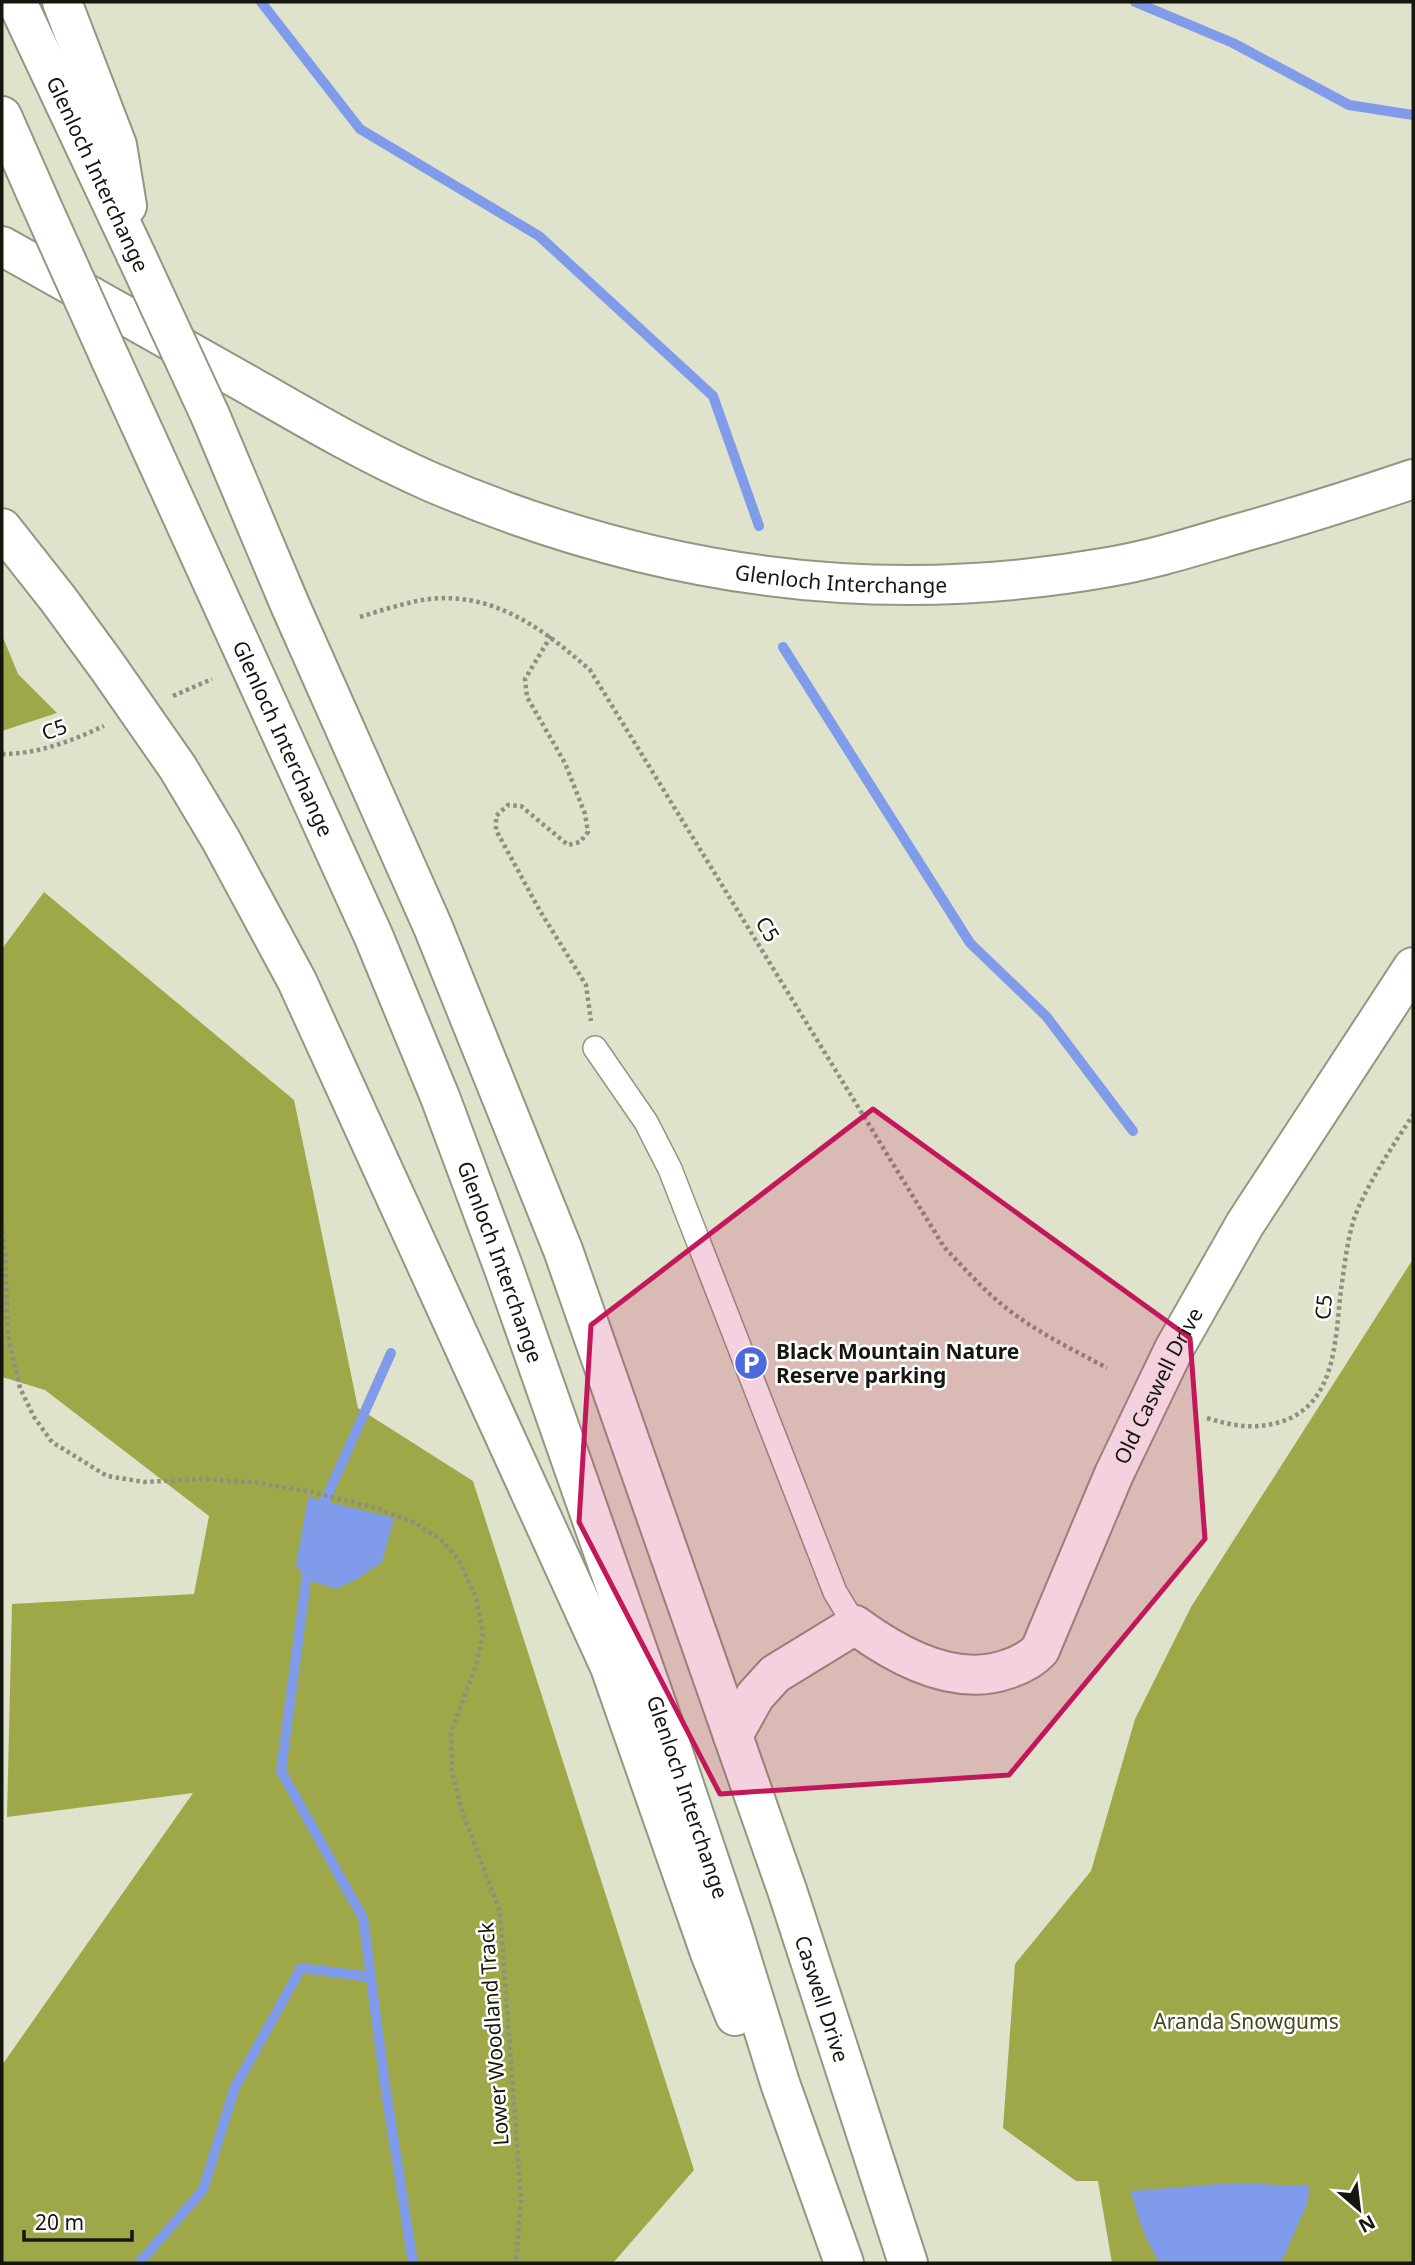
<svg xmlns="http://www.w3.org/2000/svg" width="1415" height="2265" font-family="'Noto Sans',sans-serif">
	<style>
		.forest { fill: #9ea848 }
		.water { fill: #809bea }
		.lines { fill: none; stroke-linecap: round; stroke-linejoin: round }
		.stream { stroke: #809bea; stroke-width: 10 }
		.lane-casing { stroke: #939681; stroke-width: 26 }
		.street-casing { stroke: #939681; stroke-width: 42 }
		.highway-casing { stroke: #939681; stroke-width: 42 }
		.path { stroke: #8d907f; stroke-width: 4.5; stroke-dasharray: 3.5 3.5; stroke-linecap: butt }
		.lane { stroke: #fff; stroke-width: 23 }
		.street { stroke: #fff; stroke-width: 38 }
		.highway { stroke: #fff; stroke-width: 38 }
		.highway-bridge-casing { stroke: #939681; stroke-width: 42; stroke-linecap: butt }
		.highway-bridge { stroke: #fff; stroke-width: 38 }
		.marked { fill: #c2185b; fill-opacity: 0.2; stroke: #c2185b; stroke-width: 5; stroke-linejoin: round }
		.labels { text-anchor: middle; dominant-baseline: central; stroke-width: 5; stroke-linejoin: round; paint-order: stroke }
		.street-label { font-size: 21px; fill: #15170f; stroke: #fff }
		.poi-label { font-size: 21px; font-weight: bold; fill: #15170f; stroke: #fff; text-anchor: start }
		.park-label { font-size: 21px; fill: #444820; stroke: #fff }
	</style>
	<rect width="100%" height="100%" fill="#dfe3cc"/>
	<g class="forest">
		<polygon points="2,635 18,674 57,713 2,731"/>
		<polygon points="44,892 294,1100 358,1408 473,1481 694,2170 613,2263 2,2263 2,2065 193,1793 7,1817 12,1604 194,1594 209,1516 45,1390 2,1377 2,949"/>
		<polygon points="1413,1259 1413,2263 1112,2263 1098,2181 1076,2181 1003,2128 1015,1964 1091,1871 1135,1719 1191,1607"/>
	</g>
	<g class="water">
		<polygon points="308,1497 394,1518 382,1562 357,1579 336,1589 306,1579 296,1565"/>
		<path d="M1233 2183 1309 2186 1308 2202 1281 2263H1160C1145 2241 1138 2217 1131 2191Z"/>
	</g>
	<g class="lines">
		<g class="stream">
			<polyline points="261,2 360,129 539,236 713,396 759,526"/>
			<polyline points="1135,2 1233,43 1349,105 1413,115"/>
			<polyline points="783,647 970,943 1046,1016 1133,1131"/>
			<polyline points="320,1512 391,1353"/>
			<polyline points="308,1565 281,1771 363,1918 385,2085 413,2263"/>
			<polyline points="139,2263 203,2190 235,2087 301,1968 371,1977"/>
		</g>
		<g class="lane-casing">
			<polyline id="lane" points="595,1048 646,1122 670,1169 835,1592 855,1625"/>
		</g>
		<g class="street-casing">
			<g id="street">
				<path id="s1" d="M733 1736 755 1696 775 1674 855 1625C897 1656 955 1688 1008 1669 1020 1665 1031 1660 1040 1650L1114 1474 1174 1349 1245 1224 1413 967"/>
			</g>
		</g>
		<g class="highway-casing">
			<g id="highway">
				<polyline points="17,2 136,255"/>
				<polyline points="62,2 117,145 127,206"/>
				<polyline points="2,116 39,200"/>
				<path id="s2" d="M2 246C83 292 164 337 245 383 306 418 367 454 431 482 651 576 873 609 1109 567 1151 560 1192 547 1233 535 1294 518 1354 499 1413 479"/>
				<path id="s3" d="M110 358 373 935 440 1097 504 1269 666 1731 733 1931 780 2083 844 2263"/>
				<path id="s4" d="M210 415 290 605 433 927 563 1250 788 1893 908 2263"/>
				<polyline points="2,528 58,599 107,666 178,768 221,840 297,981 610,1667 710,1953 735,2016"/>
			</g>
		</g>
		<g class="path">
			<path d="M360 617C379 611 398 605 417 601 487 587 540 626 590 670L944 1247C965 1269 985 1292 1010 1311 1040 1334 1074 1350 1107 1368"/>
			<polyline points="551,636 525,679 527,697 565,763 585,814 588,832 580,842 568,845 521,806 508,805 496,816 496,830 540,911 586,985 591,1021"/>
			<polyline points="173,696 212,679"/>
			<path d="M2 754C39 754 71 741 104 726"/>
			<polyline points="2,1225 5,1252 8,1336 20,1388 34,1417 52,1442 107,1476 144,1482 205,1479 258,1483 312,1492 376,1508 415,1523 440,1539 459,1560 476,1598 483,1633 476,1666 451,1732 452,1772 462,1811 500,1912 521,2200 516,2263"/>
			<path d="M1207 1418C1233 1426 1254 1430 1280 1422 1337 1405 1335 1338 1341 1290 1344 1268 1347 1243 1353 1222 1362 1192 1395 1142 1413 1115"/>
		</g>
		<use href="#lane" class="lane"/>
		<use href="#street" class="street"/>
		<use href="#highway" class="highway"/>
		<g class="highway-bridge-casing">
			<g id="highway-bridge">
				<polyline points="39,200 110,358"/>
				<polyline points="136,255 210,415"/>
			</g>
		</g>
		<use href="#highway-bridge" class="highway-bridge"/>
	</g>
	<path class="marked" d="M873 1109 1190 1338 1205 1539 1009 1775 720 1794 579 1522 591 1325Z"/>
	<defs>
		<g id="parking-disc" transform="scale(1.75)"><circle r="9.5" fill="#4b6ade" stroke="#fff"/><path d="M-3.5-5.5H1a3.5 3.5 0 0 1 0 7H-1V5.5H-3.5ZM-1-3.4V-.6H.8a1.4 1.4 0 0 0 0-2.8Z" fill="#fff"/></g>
	</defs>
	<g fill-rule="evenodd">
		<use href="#parking-disc" x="751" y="1363"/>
	</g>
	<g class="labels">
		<g class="street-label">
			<text transform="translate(98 174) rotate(65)">Glenloch Interchange</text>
			<text stroke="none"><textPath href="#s2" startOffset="914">Glenloch Interchange</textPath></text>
			<text transform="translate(54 729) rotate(-19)">C5</text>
			<text stroke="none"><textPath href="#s3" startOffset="418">Glenloch Interchange</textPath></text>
			<text transform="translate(768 929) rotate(59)">C5</text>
			<text stroke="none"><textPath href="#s3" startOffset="985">Glenloch Interchange</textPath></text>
			<text transform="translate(1323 1307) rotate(-84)">C5</text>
			<text stroke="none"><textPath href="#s1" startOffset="662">Old Caswell Drive</textPath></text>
			<text stroke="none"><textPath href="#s3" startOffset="1552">Glenloch Interchange</textPath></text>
			<text stroke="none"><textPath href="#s4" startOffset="1699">Caswell Drive</textPath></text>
			<text transform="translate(493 2034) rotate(-94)">Lower Woodland Track</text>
		</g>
		<g class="poi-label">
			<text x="776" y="1351">Black Mountain Nature<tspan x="776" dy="24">Reserve parking</tspan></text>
		</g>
		<g class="park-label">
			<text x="1246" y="2021">Aranda Snowgums</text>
		</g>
	</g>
	<rect width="1415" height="2265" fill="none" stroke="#15170f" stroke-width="7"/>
	<g transform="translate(1359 2209) rotate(152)" stroke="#ffffff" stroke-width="5" paint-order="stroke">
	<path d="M0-5L12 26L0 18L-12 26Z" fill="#15170f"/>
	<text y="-10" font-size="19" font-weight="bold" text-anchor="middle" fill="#15170f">N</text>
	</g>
	<path d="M24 2230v10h108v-10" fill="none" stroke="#15170f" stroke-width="3.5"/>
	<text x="35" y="2230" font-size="21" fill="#15170f" stroke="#ffffff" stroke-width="5" paint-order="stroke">20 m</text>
</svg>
